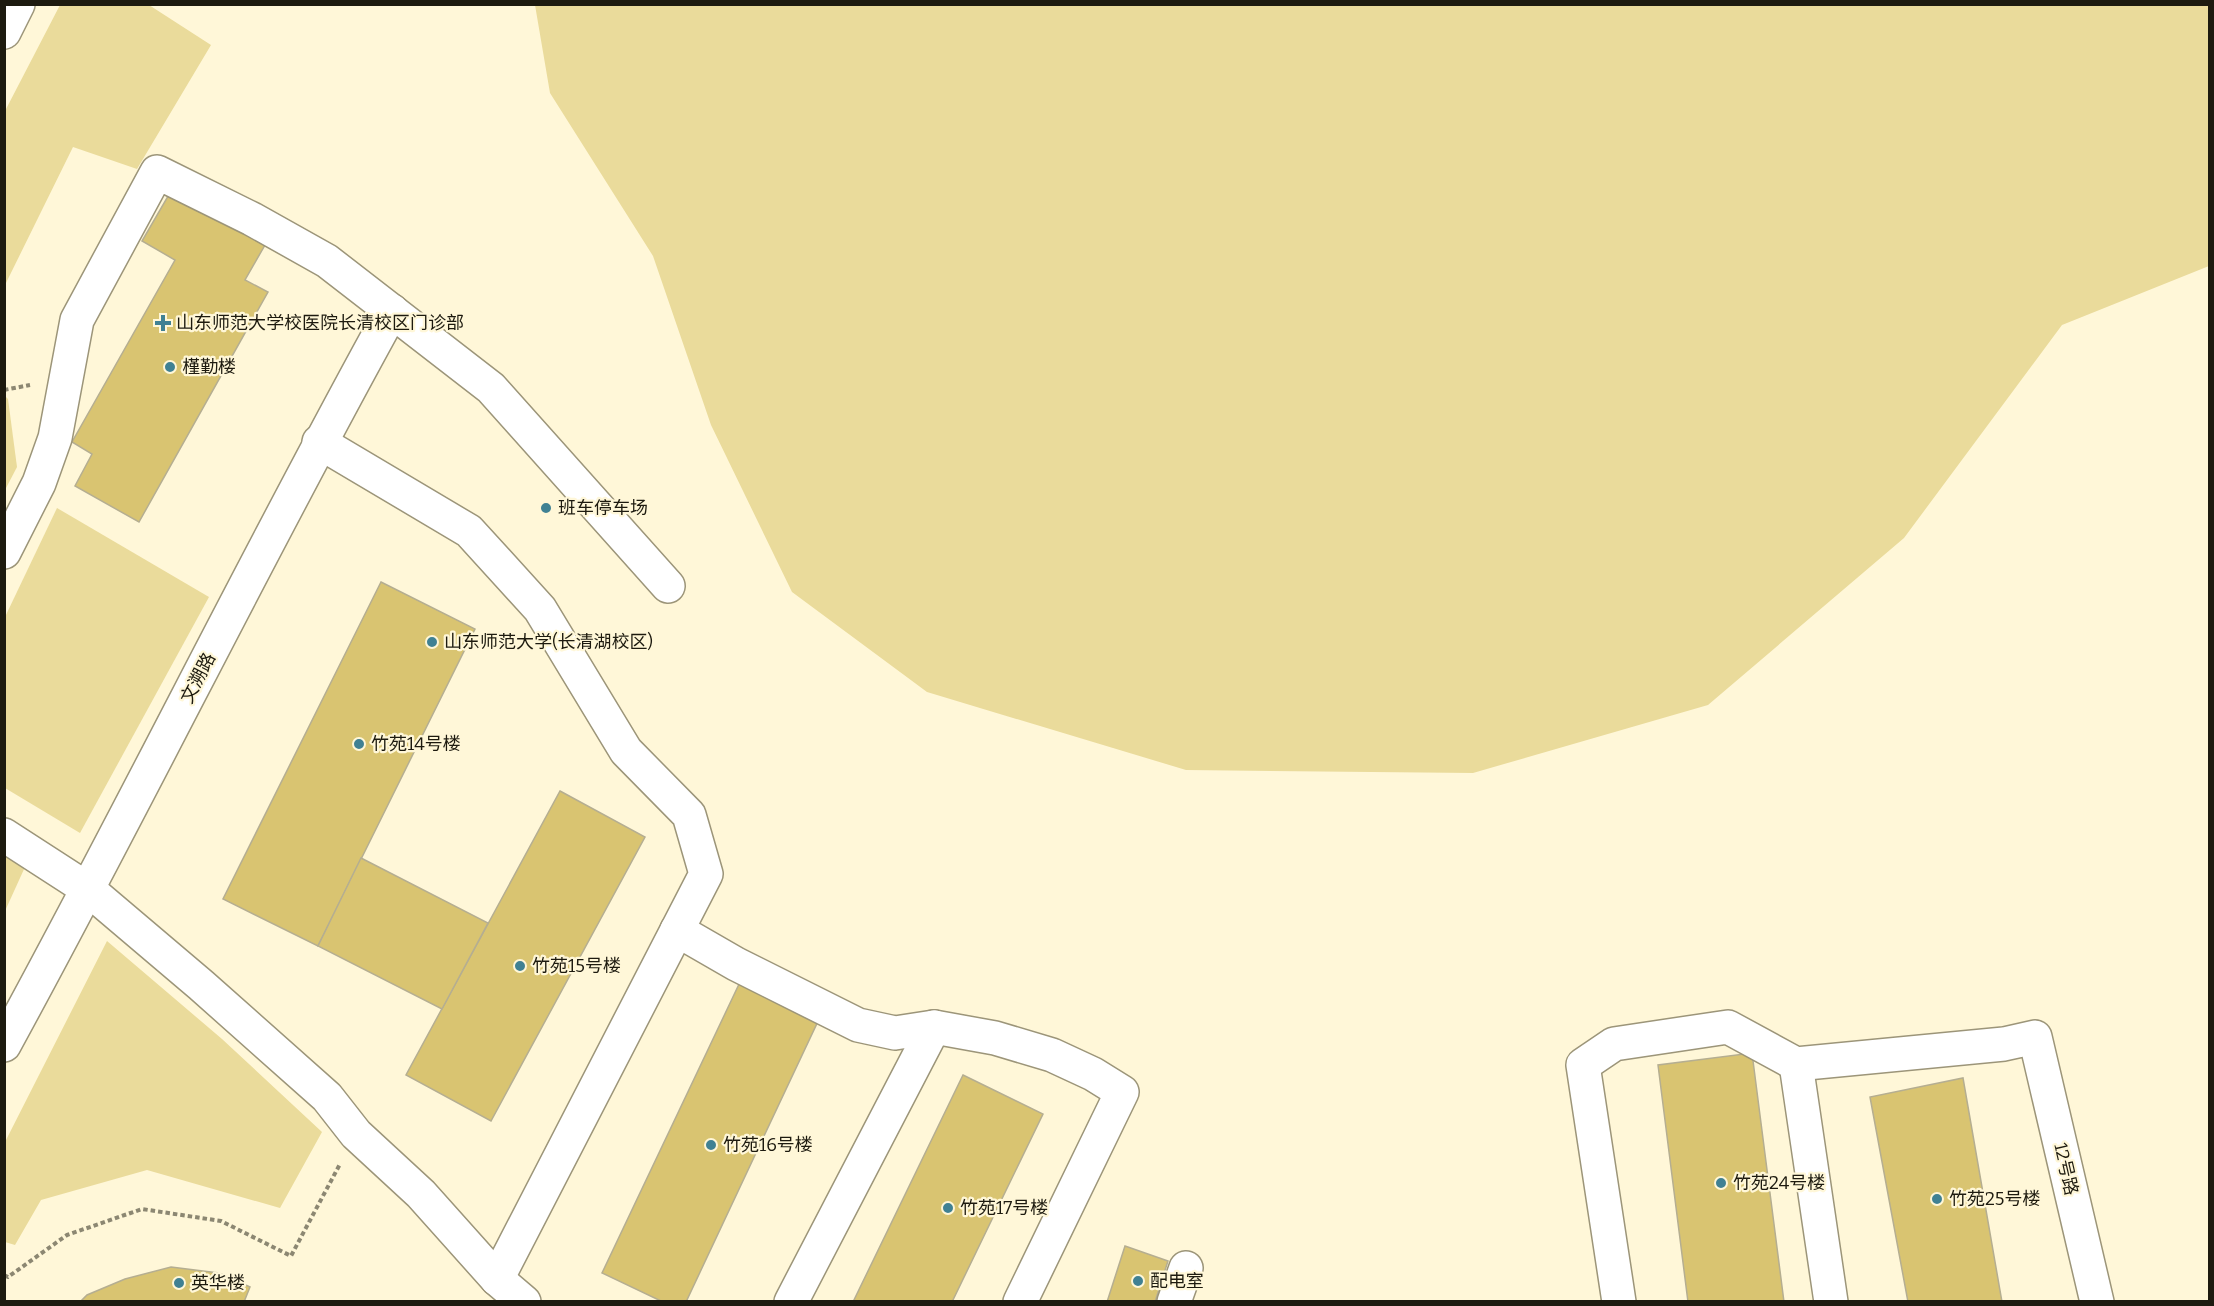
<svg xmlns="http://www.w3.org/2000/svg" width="2214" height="1306" font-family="Bitter,'Noto Sans SC',serif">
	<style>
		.green { fill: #eadb9b }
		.building { fill: #d9c471; stroke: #b5ae91; stroke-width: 1.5 }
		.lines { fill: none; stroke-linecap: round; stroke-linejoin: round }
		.minor-casing { stroke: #9c9579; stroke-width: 36 }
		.path { stroke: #8c8772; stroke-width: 4; stroke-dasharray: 4.5 3; stroke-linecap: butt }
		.minor { stroke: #fff; stroke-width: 33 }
		.poi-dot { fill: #408193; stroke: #fff7d8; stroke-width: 2 }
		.labels { text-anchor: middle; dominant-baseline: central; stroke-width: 4.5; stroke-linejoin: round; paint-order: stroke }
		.poi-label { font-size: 18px; fill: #1d1a0f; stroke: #fff7d8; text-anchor: start }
		.street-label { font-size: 18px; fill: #1d1a0f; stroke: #fff7d8 }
	</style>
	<rect width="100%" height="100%" fill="#fff7d8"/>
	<g class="green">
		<polygon points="60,5 149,5 211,45 137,169 73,147 5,285 5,111"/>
		<polygon points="535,5 2209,5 2209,266 2062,325 1904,538 1708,705 1473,773 1186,770 927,692 792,592 711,425 653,256 550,93"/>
		<polygon points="5,396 8,399 17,467 5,490"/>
		<polygon points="57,508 209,597 80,833 5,788 5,617"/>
		<polygon points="5,855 25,867 5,911"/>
		<polygon points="107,941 222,1039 322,1132 280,1208 147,1170 41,1200 15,1245 5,1242 5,1142"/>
	</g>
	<g class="building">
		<polygon points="171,191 265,245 245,280 268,292 139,522 75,486 92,454 72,442 175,260 142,241"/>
		<polygon points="381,582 475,629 318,946 223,899"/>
		<polygon points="560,791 645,837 491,1121 406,1075"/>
		<polygon points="361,858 488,923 442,1009 318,946"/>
		<polygon points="741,980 820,1017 686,1302 663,1302 602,1273"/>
		<polygon points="1752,1053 1784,1302 1688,1302 1658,1065"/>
		<polygon points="963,1075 1043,1114 952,1302 853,1302"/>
		<polygon points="1963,1078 2002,1302 1908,1302 1870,1097"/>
		<polygon points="1125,1246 1168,1261 1155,1302 1107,1302"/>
		<polygon points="171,1267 219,1273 250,1287 244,1302 80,1302 87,1295 125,1279"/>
	</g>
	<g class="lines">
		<g class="minor-casing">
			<g id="minor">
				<polyline points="4,32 18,4"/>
				<polyline points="319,442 469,531 540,609 626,751 689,815 706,874 497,1279"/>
				<polyline points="4,552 39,483 55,438 77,320 157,172 252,219 327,261 491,388 668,586"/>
				<polyline points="4,835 89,890 201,985 327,1097 356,1134 421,1194 497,1279 524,1302"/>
				<polyline points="677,930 736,964 858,1025 895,1033 934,1027 995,1038 1052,1055 1093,1074 1122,1092 1020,1302"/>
				<path d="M4 1045C137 802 258 553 392 311"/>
				<polyline points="1796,1064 1831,1302"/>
				<polyline points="791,1302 934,1027"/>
				<polyline points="1174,1302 1186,1268"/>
				<polyline points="1619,1302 1583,1065 1614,1044 1728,1027 1796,1064 2004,1044 2035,1037 2097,1302"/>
			</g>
		</g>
		<g class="path">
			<polyline points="4,390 30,385"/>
			<polyline points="4,1275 8,1277 67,1235 142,1209 221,1221 291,1256 340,1164"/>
		</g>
		<use href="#minor" class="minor"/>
	</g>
	<g class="poi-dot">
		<path d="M160 314h6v6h6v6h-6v6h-6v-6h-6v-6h6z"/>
		<circle cx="170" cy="367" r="6"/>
		<circle cx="546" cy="508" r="6"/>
		<circle cx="432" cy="642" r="6"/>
		<circle cx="359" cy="744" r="6"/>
		<circle cx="520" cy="966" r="6"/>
		<circle cx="711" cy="1145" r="6"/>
		<circle cx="1721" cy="1183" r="6"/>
		<circle cx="1937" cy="1199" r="6"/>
		<circle cx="948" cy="1208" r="6"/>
		<circle cx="1138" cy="1281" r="6"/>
		<circle cx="179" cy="1283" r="6"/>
	</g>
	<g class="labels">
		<g class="poi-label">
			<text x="176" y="323">山东师范大学校医院长清校区门诊部</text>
			<text x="182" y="367">槿勤楼</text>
			<text x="558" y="508">班车停车场</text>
			<text x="444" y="642">山东师范大学(长清湖校区)</text>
			<text x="371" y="744">竹苑14号楼</text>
			<text x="532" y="966">竹苑15号楼</text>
			<text x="723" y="1145">竹苑16号楼</text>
			<text x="1733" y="1183">竹苑24号楼</text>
			<text x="1949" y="1199">竹苑25号楼</text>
			<text x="960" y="1208">竹苑17号楼</text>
			<text x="1150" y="1281">配电室</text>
			<text x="191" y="1283">英华楼</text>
		</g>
		<g class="street-label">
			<text transform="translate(198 678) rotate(-63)">文溯路</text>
			<text transform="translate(2066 1169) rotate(77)">12号路</text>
		</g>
	</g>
	<rect width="2214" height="1306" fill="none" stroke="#1d1a0f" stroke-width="12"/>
</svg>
